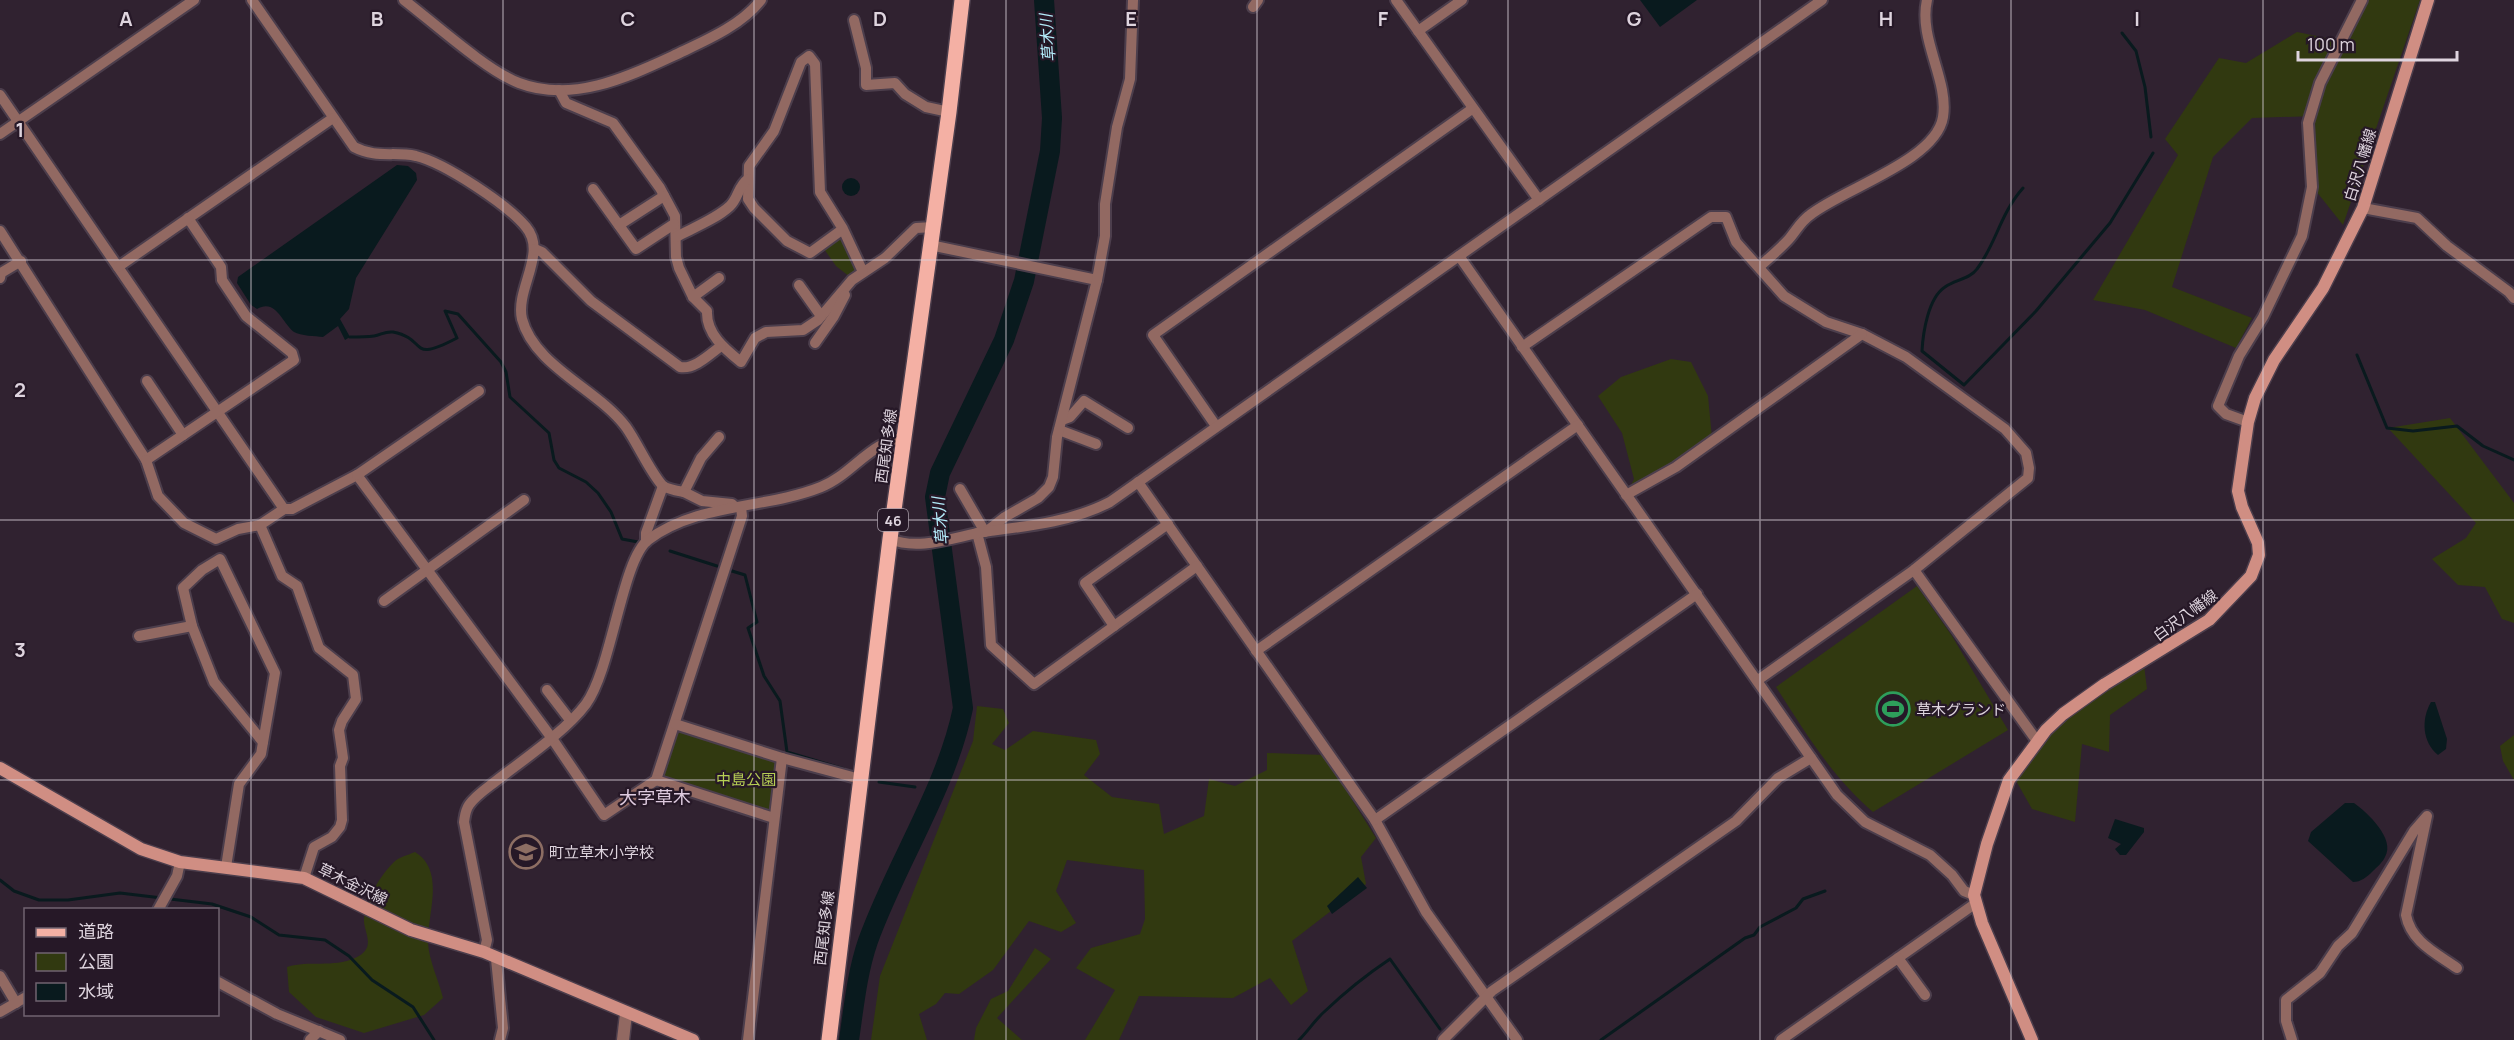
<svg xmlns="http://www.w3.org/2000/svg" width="2514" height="1040" font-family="Manrope,'Noto Sans JP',sans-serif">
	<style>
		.green { fill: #313910 }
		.water { fill: #091a1e }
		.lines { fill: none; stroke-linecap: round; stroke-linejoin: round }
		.stream { stroke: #091a1e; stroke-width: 3 }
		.river { stroke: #091a1e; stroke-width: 20 }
		.minor-casing { stroke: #4c3e4c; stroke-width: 14 }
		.tertiary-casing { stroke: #4c3e4c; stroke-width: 15 }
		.secondary-casing { stroke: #4c3e4c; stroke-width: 15 }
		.primary-casing { stroke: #4c3e4c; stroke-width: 18 }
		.minor { stroke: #926962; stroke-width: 10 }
		.tertiary { stroke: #926962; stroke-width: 12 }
		.secondary { stroke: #d08e83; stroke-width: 12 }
		.primary { stroke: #f4b0a4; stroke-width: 15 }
		.grid { fill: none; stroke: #ded4de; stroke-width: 1.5; stroke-opacity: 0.55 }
		.labels { text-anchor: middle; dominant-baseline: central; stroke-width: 4.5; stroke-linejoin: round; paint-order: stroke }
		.shield { fill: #261827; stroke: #a79ca7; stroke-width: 1.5 }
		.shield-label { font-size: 14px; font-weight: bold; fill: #ded4de }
		.street-label { font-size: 15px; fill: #ded4de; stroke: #261827 }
		.poi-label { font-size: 15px; fill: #ded4de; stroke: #261827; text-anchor: start }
		.park-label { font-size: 15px; fill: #b6ce54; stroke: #261827 }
		.water-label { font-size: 16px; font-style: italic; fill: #b3ecfa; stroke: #261827 }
		.quarter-label { font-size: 18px; fill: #decbdf; stroke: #261827 }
		.grid-label { font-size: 20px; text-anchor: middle; font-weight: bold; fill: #ded4de; stroke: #261827; stroke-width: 4.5; stroke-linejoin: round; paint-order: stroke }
	</style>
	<rect width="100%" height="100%" fill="#302230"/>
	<g class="green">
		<polygon points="2367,0 2420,0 2343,225 2316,191 2315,116 2252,118 2213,157 2172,287 2252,318 2236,348 2145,310 2093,300 2178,155 2165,139 2219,58 2246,63 2297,32 2346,42"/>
		<polygon points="837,239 843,241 857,271 850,277 836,266 824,249"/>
		<polygon points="1671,359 1691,362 1708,396 1712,438 1636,486 1631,485 1634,479 1622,433 1598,396 1621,377"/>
		<polygon points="2450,418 2514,503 2514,623 2502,619 2485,587 2458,585 2432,559 2466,538 2476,523 2388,428"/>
		<path d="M1917 586 1952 636 2008 730 1873 812C1832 777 1805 732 1776 687Z"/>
		<polygon points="2144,665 2147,689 2110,715 2109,752 2082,744 2075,822 2032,809 2015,779 2049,733 2070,714"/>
		<polygon points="977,706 1003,709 1009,723 992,744 1005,750 1033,731 1096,740 1100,754 1084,775 1112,797 1159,804 1164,834 1204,816 1209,779 1235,786 1267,770 1267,753 1324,755 1376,838 1361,857 1366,884 1292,941 1308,991 1291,1005 1270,978 1233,998 1139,996 1119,1040 1085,1040 1115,990 1076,968 1091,948 1140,934 1145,919 1144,870 1067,860 1056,891 1076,923 1061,932 1029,921 993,970 959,994 945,993 936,1004 919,1014 927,1040 871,1040 880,976 973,741"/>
		<polygon points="682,732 773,760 776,764 769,813 662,779 675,735"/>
		<polygon points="2514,735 2514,780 2503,761 2500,746"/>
		<path d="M415 852C446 871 427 914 428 943 429 961 439 981 443 998L424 1015 364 1033 316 1017 289 992 287 967C309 960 333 968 355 958 378 948 363 932 364 919 365 901 381 874 394 862 399 857 408 855 415 852Z"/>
		<polygon points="1035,948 1051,959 997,1018 1022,1040 974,1040 976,1028 991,999 1008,991"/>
	</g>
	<g class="water">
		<polygon points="1640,0 1697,0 1660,27"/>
		<path d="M397 165 408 166 416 173 417 180 356 278 349 309 340 319 350 337 345 340 338 326 323 337C315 336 301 336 294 332 282 323 276 298 257 309L251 305 237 283 238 277Z"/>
		<circle cx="851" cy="187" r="9"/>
		<path d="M2431 702H2435L2447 739 2446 749 2438 755C2422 742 2421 719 2431 702Z"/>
		<path d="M2345 803H2354C2367 812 2396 839 2385 857 2383 862 2377 867 2373 871 2367 877 2361 882 2353 882L2308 841 2311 832Z"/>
		<polygon points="2115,819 2144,828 2144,832 2126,855 2120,855 2115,849 2121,844 2108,838"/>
		<polygon points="1358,877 1367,888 1332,914 1327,906"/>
	</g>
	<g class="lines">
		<g class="stream">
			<polyline points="2122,33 2136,51 2145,87 2151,137"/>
			<path d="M2023 188C2000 214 1996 244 1977 269 1970 279 1954 280 1945 287 1928 298 1923 333 1922 351L1964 385 2036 311 2110 223 2153 153"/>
			<path d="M350 337C358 337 366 337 374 336 381 335 385 331 393 332 429 339 407 364 457 338L445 311 458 314 501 362 506 372 510 397 549 433 554 460 559 468 586 482 598 493 611 512 622 539 638 542"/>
			<polyline points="2357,355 2387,428 2413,431 2457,426 2483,446 2514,460"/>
			<polyline points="670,551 717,566"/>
			<polyline points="732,571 745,575 757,622 748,628 764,676 780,701 787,752 844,769"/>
			<polyline points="879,782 915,787"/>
			<polyline points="0,880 14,891 39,900 68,900 120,893 212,904 251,917 279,935 325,940 349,956 372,980 413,1007 434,1040"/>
			<path d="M1299 1040C1308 1031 1315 1020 1324 1012 1345 992 1366 975 1390 959L1440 1029"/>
			<polyline points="1601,1040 1745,938 1754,935 1760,927 1796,908 1803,899 1825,891"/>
		</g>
		<path class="river" d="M849 1040C854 1006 857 973 868 941 896 863 946 790 963 708L935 497 940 473 1004 340 1024 281 1050 151 1052 118 1044 0"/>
		<g class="minor-casing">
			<g id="minor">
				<path d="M252 0 354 147C377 159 393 151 416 156 445 163 508 205 526 227 548 253 515 289 522 319 534 366 599 390 626 427 638 444 649 470 662 485 666 489 678 491 684 492L701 458 719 437"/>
				<path d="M404 0C434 23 487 71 519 83 571 103 626 78 673 56 702 42 740 27 761 0"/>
				<polyline points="1396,0 1539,200"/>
				<polyline points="1253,7 1258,0"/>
				<polyline points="854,20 866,68 866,85 895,83 905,94 926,107 949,112"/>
				<polyline points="1418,31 1462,0"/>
				<path d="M559 90 566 103 613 123 660 188 675 216 676 257 679 268 693 297 707 311C706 334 725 349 741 362L755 338 766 332 803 330 818 320 852 280 885 258 916 228 933 227"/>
				<polyline points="0,95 284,509 292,509 357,475 551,737 604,815 656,780 742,516 741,507"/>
				<polyline points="0,134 194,0"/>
				<polyline points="593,189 636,249 674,224"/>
				<polyline points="2363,208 2417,218 2447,246 2509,292 2514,298"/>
				<polyline points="619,225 664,196"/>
				<polyline points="843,229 810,253 787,241 754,208 748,199 749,166 774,131 801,62 809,56 815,64 820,192 843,229 863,272"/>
				<polyline points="0,231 146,460 294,360 292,353 246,316 222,280 221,267 188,218"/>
				<path d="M676 237C693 228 716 219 730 206 739 197 738 186 748 179"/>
				<polyline points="930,245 1097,280"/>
				<path d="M535 249 542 252 591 301 680 367C694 370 710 354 721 346"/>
				<polyline points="1459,256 1837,795 1865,822 1930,855 1952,875 1964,891 1974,895"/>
				<polyline points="118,267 333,118"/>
				<path d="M1759 267C1769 258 1780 249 1789 239 1796 231 1801 221 1810 215 1842 189 1936 161 1943 117 1949 80 1918 39 1927 0"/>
				<polyline points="0,278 1,273 21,261"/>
				<polyline points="799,285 821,316"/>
				<polyline points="693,297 719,278"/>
				<polyline points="815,343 834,316 845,295"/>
				<polyline points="1522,347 1711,217 1726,217 1736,242 1784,296 1826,322 1862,334 1906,357 2005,429 2026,453 2029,468 2028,478 1914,570 1758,680"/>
				<polyline points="147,381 183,435"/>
				<polyline points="1062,420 1070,417 1084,401 1128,428"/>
				<polyline points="2248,422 2226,414 2218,406 2239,356 2263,317 2302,236 2312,187 2308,123 2320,83 2362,0"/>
				<polyline points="1216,426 1153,335 1472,109"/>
				<polyline points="1059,430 1096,444"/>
				<polyline points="146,460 158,496 184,523 216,539 238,529 260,525"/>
				<polyline points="357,475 479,391"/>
				<polyline points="1138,482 1375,820 1426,912 1517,1040"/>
				<polyline points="960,489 985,532"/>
				<polyline points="684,492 702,501 732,504 734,506"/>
				<polyline points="1626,495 1676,467 1862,334"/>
				<polyline points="284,509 260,525 282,576 297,586 319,648 353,675 356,699 342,721 339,730 343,758 340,766 342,820 340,827 332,837 314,847 304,878"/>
				<polyline points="987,531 1005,517 1038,498 1049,487 1053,477 1057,437 1097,280 1105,236 1105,204 1117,127 1130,79 1133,0"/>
				<polyline points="977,533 986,567 991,645 1034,684 1197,566"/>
				<path d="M890 539C921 552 958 535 990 531 1030 526 1074 521 1110 502L1822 0"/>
				<polyline points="646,542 646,533 663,486"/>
				<polyline points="1914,570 2037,741"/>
				<polyline points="384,601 524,500"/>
				<polyline points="192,626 214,682 263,742"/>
				<polyline points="1114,626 1085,583 1168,524"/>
				<polyline points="139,636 192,626 183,588 202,570 220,559 275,673 261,754 239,784 226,867"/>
				<polyline points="1256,651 1578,425"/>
				<polyline points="547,690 570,720"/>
				<polyline points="675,724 782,758 860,779"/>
				<polyline points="656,780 774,818"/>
				<polyline points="1375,820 1697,594"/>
				<polyline points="158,910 177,876 180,862"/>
				<path d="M484 952 487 940 464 822C465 816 465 811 469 805 475 796 487 788 496 781 523 760 566 731 586 704 612 668 622 560 648 540 697 503 766 509 821 487 852 475 872 439 906 438"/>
				<polyline points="1898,958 1976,903"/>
				<polyline points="496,959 503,1028 500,1040"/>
				<polyline points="0,976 16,1003"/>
				<polyline points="218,982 277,1014 340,1040"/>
				<polyline points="0,1012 26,997"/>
				<polyline points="310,1040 319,1031"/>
				<polyline points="748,1040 782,758"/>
				<polyline points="1443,1040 1492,991 1736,821 1778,778 1811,758"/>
				<polyline points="1781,1040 1898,958 1925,995"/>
				<path d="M2292 1040 2286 1021V1000L2320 973 2338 946 2352 933 2414 831 2427 816 2406 915C2411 942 2436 953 2457 968"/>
			</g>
		</g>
		<g class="tertiary-casing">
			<polyline id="tertiary" points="623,1040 626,1014"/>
		</g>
		<g class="secondary-casing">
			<g id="secondary">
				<polyline points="0,768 141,849 180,862 304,878 411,930 484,952 693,1040"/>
				<polyline points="2032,1040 1982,923 1974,895 1987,844 2009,780 2046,730 2063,714 2105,684 2209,620 2251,576 2259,555 2258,543 2242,507 2238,491 2248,422 2255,398 2274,360 2323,288 2363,208 2428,0"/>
			</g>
		</g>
		<g class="primary-casing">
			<polyline id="primary" points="829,1040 890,539 949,112 962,0"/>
		</g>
		<use href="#minor" class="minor"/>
		<use href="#tertiary" class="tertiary"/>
		<use href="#secondary" class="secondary"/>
		<use href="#primary" class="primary"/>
	</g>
	<path class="grid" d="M251 0V1040M503 0V1040M754 0V1040M1006 0V1040M1257 0V1040M1508 0V1040M1760 0V1040M2011 0V1040M2263 0V1040M0 260H2514M0 520H2514M0 780H2514"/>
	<defs>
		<g id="stadium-ring" transform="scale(1.725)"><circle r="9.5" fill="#261827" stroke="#2e9e5b" stroke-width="1.5"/><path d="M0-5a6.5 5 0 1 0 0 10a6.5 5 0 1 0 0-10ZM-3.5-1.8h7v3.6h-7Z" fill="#2e9e5b"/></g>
		<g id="school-ring" transform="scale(1.725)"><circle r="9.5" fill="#261827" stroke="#8d6e63" stroke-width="1.5"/><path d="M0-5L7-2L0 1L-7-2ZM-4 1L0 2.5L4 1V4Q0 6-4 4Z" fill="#8d6e63"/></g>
	</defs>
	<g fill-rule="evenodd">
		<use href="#stadium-ring" x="1893" y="709"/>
		<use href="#school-ring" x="526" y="852"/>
	</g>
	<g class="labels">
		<rect class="shield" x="878" y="509" width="30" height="22" rx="4.5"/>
		<g class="shield-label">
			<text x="893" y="520">46</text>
		</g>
		<g class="street-label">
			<text transform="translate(2360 165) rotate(-73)">白沢八幡線</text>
			<text transform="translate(886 446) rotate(-82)">西尾知多線</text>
			<text transform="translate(2185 615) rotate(-36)">白沢八幡線</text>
			<text transform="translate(353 884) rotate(26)">草木金沢線</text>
			<text transform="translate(824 928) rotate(-83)">西尾知多線</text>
		</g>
		<g class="poi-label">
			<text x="1916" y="709">草木グランド</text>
			<text x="549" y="852">町立草木小学校</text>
		</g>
		<g class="park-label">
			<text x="746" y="779">中島公園</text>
		</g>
		<g class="water-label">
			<text transform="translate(1047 38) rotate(-94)">草木川</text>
			<text transform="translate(940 521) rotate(-95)">草木川</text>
		</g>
		<g class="quarter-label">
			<text x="655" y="797">大字草木</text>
		</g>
	</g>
	<g class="grid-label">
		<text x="126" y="26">A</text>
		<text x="377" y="26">B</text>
		<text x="628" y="26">C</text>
		<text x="880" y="26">D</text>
		<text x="1131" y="26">E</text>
		<text x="1383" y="26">F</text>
		<text x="1634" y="26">G</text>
		<text x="1886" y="26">H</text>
		<text x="2137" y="26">I</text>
		<text x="20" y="137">1</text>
		<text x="20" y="397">2</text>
		<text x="20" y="657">3</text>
	</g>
	<rect x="24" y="908" width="195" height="108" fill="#261827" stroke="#706370" stroke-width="1.5"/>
	<rect x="36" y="928" width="30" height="9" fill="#f4b0a4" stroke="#706370" stroke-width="1.5"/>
	<text x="78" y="938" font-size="18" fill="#ded4de">道路</text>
	<rect x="36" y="953" width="30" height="18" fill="#313910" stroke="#706370" stroke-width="1.5"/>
	<text x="78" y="968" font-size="18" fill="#ded4de">公園</text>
	<rect x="36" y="983" width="30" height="18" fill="#091a1e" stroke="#706370" stroke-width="1.5"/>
	<text x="78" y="998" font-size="18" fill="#ded4de">水域</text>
	<path d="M2298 51v9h159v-9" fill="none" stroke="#ded4de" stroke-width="3"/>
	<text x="2307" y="51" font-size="18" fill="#ded4de" stroke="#261827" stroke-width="4.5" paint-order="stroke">100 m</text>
</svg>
